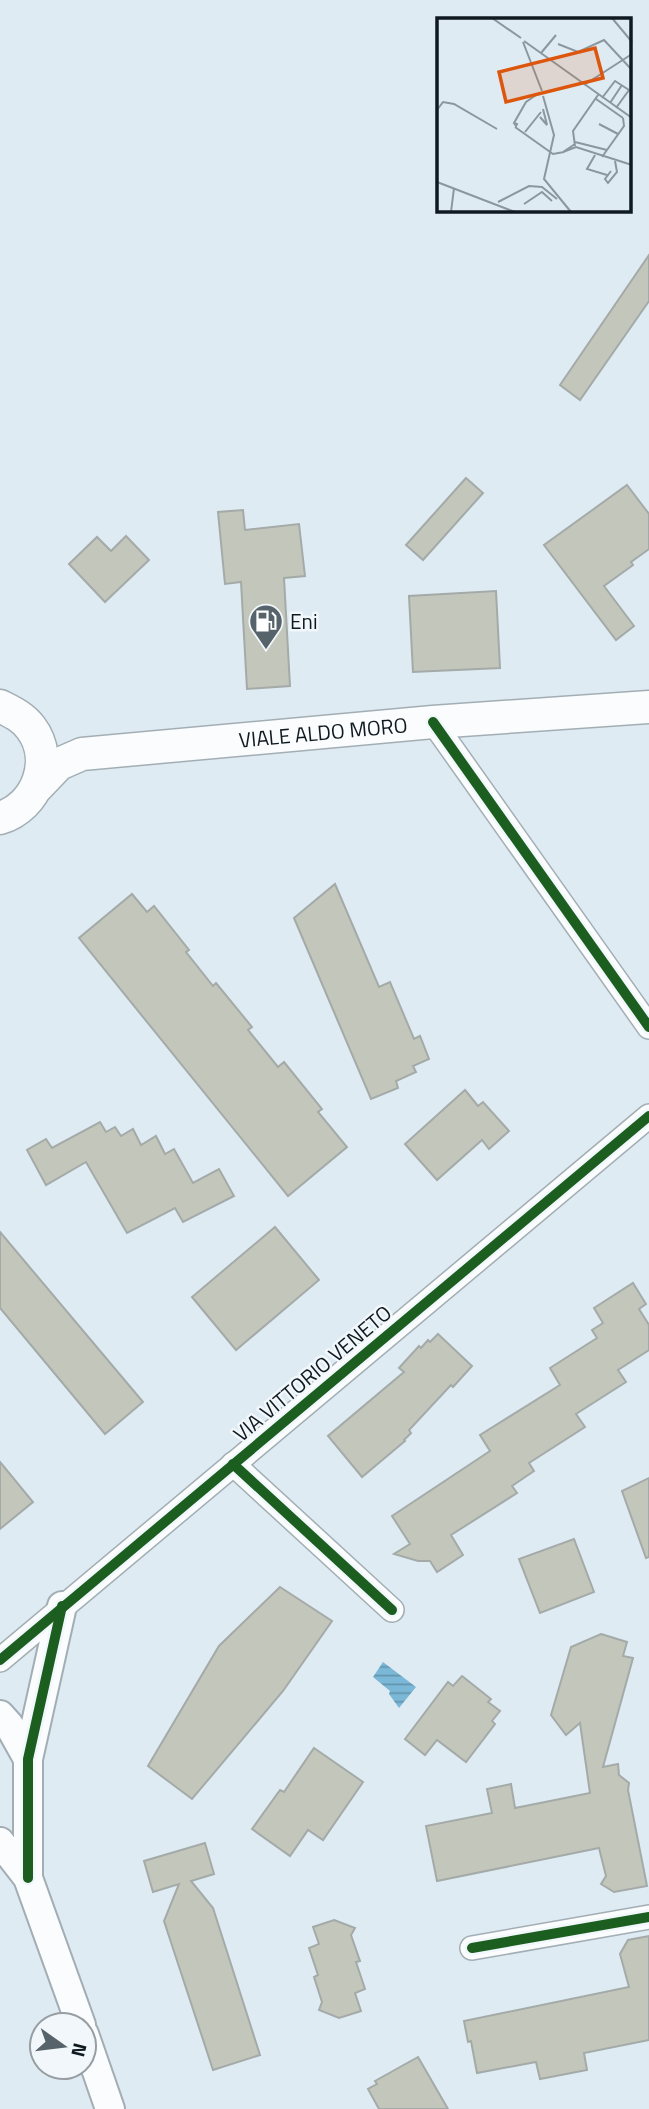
<svg xmlns="http://www.w3.org/2000/svg" width="649" height="2109" font-family="'Titillium Web',sans-serif">
	<style>
		.water { fill: url(#water-rules) }
		.building { fill: #c3c7bb; stroke: #a4aaa8; stroke-width: 2 }
		.lines { fill: none; stroke-linecap: round; stroke-linejoin: round }
		.minor-casing { stroke: #a3aeb4; stroke-width: 26 }
		.tertiary-casing { stroke: #a3aeb4; stroke-width: 32 }
		.secondary-casing { stroke: #a3aeb4; stroke-width: 35 }
		.minor { stroke: #fafcfd; stroke-width: 23 }
		.tertiary { stroke: #fafcfd; stroke-width: 28 }
		.secondary { stroke: #fafcfd; stroke-width: 32 }
		.cycleway-casing { stroke: #f1f7fb; stroke-width: 15 }
		.cycleway { stroke: #1b5e20; stroke-width: 10 }
		.labels { text-anchor: middle; dominant-baseline: central; stroke-width: 5; stroke-linejoin: round; paint-order: stroke }
		.poi-label { font-size: 21px; fill: #0f1a20; stroke: #f1f7fb; text-anchor: start }
		.street-label { font-size: 21px; fill: #0f1a20; stroke: #f1f7fb }
		.inset-road { fill: none; stroke: #8b979f; stroke-width: 2 }
		.view { fill: #dd560d; fill-opacity: 0.15; stroke: #dd560d; stroke-width: 3.5 }
		.inset-edge { fill: none; stroke: #0f1a20; stroke-width: 3.5 }
	</style>
	<defs>
		<pattern id="water-rules" width="6" height="5" patternUnits="userSpaceOnUse" patternTransform="scale(1.75)"><rect width="6" height="5" fill="#7bb7d7"/><path d="M0 2.5h6" fill="none" stroke="#6394ae"/></pattern>
	</defs>
	<rect width="100%" height="100%" fill="#deebf3"/>
	<polygon class="water" points="383,1662 416,1687 399,1708 389,1694 390,1691 373,1677"/>
	<g class="building">
		<polygon points="649,255 649,301 580,400 560,385"/>
		<polygon points="466,478 483,493 423,560 406,545"/>
		<polygon points="627,485 649,514 649,549 631,562 633,565 604,586 634,626 616,640 544,545"/>
		<polygon points="243,510 245,530 299,524 305,576 284,578 290,686 247,689 241,582 225,584 218,512"/>
		<polygon points="126,536 149,560 105,602 69,564 97,537 111,551"/>
		<polygon points="496,591 500,668 413,672 409,596"/>
		<polygon points="335,884 379,987 390,982 414,1039 420,1036 429,1059 413,1066 416,1072 396,1081 398,1088 371,1099 294,918"/>
		<polygon points="132,894 147,912 154,906 189,950 186,952 213,986 216,983 252,1027 248,1030 278,1067 284,1062 322,1109 318,1112 347,1147 288,1196 79,938"/>
		<polygon points="465,1090 478,1106 483,1102 509,1131 489,1149 482,1140 437,1180 405,1144"/>
		<polygon points="100,1122 106,1132 115,1127 121,1136 133,1129 141,1145 156,1136 165,1154 174,1149 193,1183 219,1169 234,1196 183,1222 175,1208 127,1233 86,1162 46,1185 27,1150 46,1139 52,1148"/>
		<polygon points="275,1227 319,1280 236,1350 192,1297"/>
		<polygon points="0,1232 143,1402 105,1434 0,1308"/>
		<polygon points="633,1283 646,1304 639,1309 649,1325 649,1350 618,1370 626,1382 576,1414 585,1427 529,1463 534,1471 512,1486 517,1493 451,1535 463,1555 437,1572 430,1561 418,1561 394,1554 410,1544 392,1516 490,1451 480,1435 560,1385 550,1368 597,1338 592,1330 603,1323 594,1308"/>
		<polygon points="438,1334 472,1366 453,1387 451,1385 409,1430 411,1433 404,1440 405,1441 362,1477 328,1436 404,1372 399,1368 419,1346 421,1348 428,1340 430,1342"/>
		<polygon points="0,1462 33,1502 0,1529"/>
		<polygon points="649,1478 649,1557 646,1558 622,1491"/>
		<polygon points="574,1539 594,1592 540,1613 519,1559"/>
		<polygon points="280,1587 332,1621 283,1691 192,1799 148,1766 219,1646"/>
		<polygon points="601,1634 627,1642 623,1656 633,1658 603,1767 618,1764 619,1775 629,1783 628,1790 647,1886 614,1892 601,1884 606,1876 599,1848 437,1881 426,1826 492,1813 487,1789 511,1784 515,1808 590,1793 580,1723 566,1735 551,1715 571,1647"/>
		<polygon points="462,1676 491,1699 488,1702 500,1711 492,1721 495,1724 466,1762 437,1740 425,1755 405,1739 448,1682 453,1686"/>
		<polygon points="314,1748 363,1782 323,1840 308,1830 290,1856 252,1829 280,1790 284,1792"/>
		<polygon points="205,1843 214,1874 191,1881 213,1908 260,2055 213,2070 164,1921 179,1884 153,1892 144,1861"/>
		<polygon points="334,1920 355,1928 351,1935 360,1961 356,1962 365,1989 355,1993 361,2011 339,2018 319,2010 322,2002 314,1977 318,1975 309,1948 319,1944 313,1927"/>
		<polygon points="649,1936 649,2040 584,2053 587,2070 540,2079 536,2062 477,2073 471,2041 468,2042 464,2021 629,1987 620,1954 628,1940"/>
		<polygon points="418,2057 448,2109 379,2109 368,2089 377,2084 375,2081"/>
	</g>
	<g class="lines">
		<g class="minor-casing">
			<g id="minor">
				<polyline points="433,722 649,1027"/>
				<polyline points="233,1464 392,1610"/>
				<polyline points="0,1660 649,1116"/>
				<polyline points="472,1948 649,1917"/>
			</g>
		</g>
		<g class="tertiary-casing">
			<g id="tertiary">
				<polyline points="0,1715 9,1725 28,1759"/>
				<polyline points="0,1842 28,1878 81,2025"/>
				<polyline points="28,1878 28,1759 62,1606"/>
				<polyline points="84,2034 110,2109"/>
			</g>
		</g>
		<g class="secondary-casing">
			<g id="secondary">
				<path d="M0 706C12 712 23 717 31 728 55 760 37 807 0 818"/>
				<path id="s1" d="M37 787 59 764 82 754 433 722 649 707"/>
			</g>
		</g>
		<use href="#minor" class="minor"/>
		<use href="#tertiary" class="tertiary"/>
		<use href="#secondary" class="secondary"/>
		<g class="cycleway-casing">
			<g id="cycleway">
				<polyline points="433,722 649,1027"/>
				<polyline points="233,1464 392,1610"/>
				<polyline points="0,1660 649,1116"/>
				<polyline points="28,1878 28,1759 62,1606"/>
				<polyline points="472,1948 649,1917"/>
			</g>
		</g>
		<use href="#cycleway" class="cycleway"/>
	</g>
	<defs>
		<g id="fuel-pin" transform="scale(1.75)"><path d="M0 17L-7.5 6A9.5 9.5 0 1 1 7.5 6Z" fill="#57636a" stroke="#f1f7fb"/><path d="M-5.5-6h7V0h2V4h1.3V-2.5L3-4.5l.8-.8L6-3V5H2.5V1h-1V6h-7ZM-4.2-4.7v3.2H.2V-4.7Z" fill="#fff"/></g>
	</defs>
	<g fill-rule="evenodd">
		<use href="#fuel-pin" x="266" y="621"/>
	</g>
	<g class="labels">
		<g class="poi-label">
			<text x="290" y="621">Eni</text>
		</g>
		<g class="street-label">
			<text stroke="none"><textPath href="#s1" startOffset="299">VIALE ALDO MORO</textPath></text>
			<text transform="translate(312 1373) rotate(-40)">VIA VITTORIO VENETO</text>
		</g>
	</g>
	<g transform="translate(437 18)">
		<rect width="194" height="194" fill="#deebf3"/>
		<path class="inset-road" d="M55 0 84 20M175 0 195 24M87 23 195 100M86 24 105 73M121 26 141 34 167 22 195 52M104 35 119 17M147 67 195 36M106 78 117 117 107 161 134 194M165 80 178 63 192 72 179 90M159 81 186 100M173 85 185 67M0 92 6 84 17 86 60 111M103 99 110 107 106 91M77 105 79 108 80 106 77 105 89 84 102 75M162 106 181 116M78 109 116 136 127 134M88 114 104 94M138 124 170 132M138 126 126 134 139 129 195 147M138 128 136 113 161 77M158 137 150 151 170 157M165 139 187 108 186 100M174 153 168 161 171 165 180 154 178 143M0 164 78 194M61 184 92 168 105 169 120 181M87 186 105 174 115 183M14 194 17 170"/>
		<path class="view" d="M158 30 166 60 69 84 62 54Z"/>
		<rect width="194" height="194" class="inset-edge"/>
	</g>
	<g transform="translate(63 2046) rotate(104)"><circle r="33" fill="#f1f7fb" stroke="#979fa3" stroke-width="2"/>
	<path d="M0-5L12 26L0 18L-12 26Z" fill="#57636a"/>
	<text y="-10" font-size="19" font-weight="bold" text-anchor="middle" fill="#0f1a20">N</text>
	</g>
</svg>
